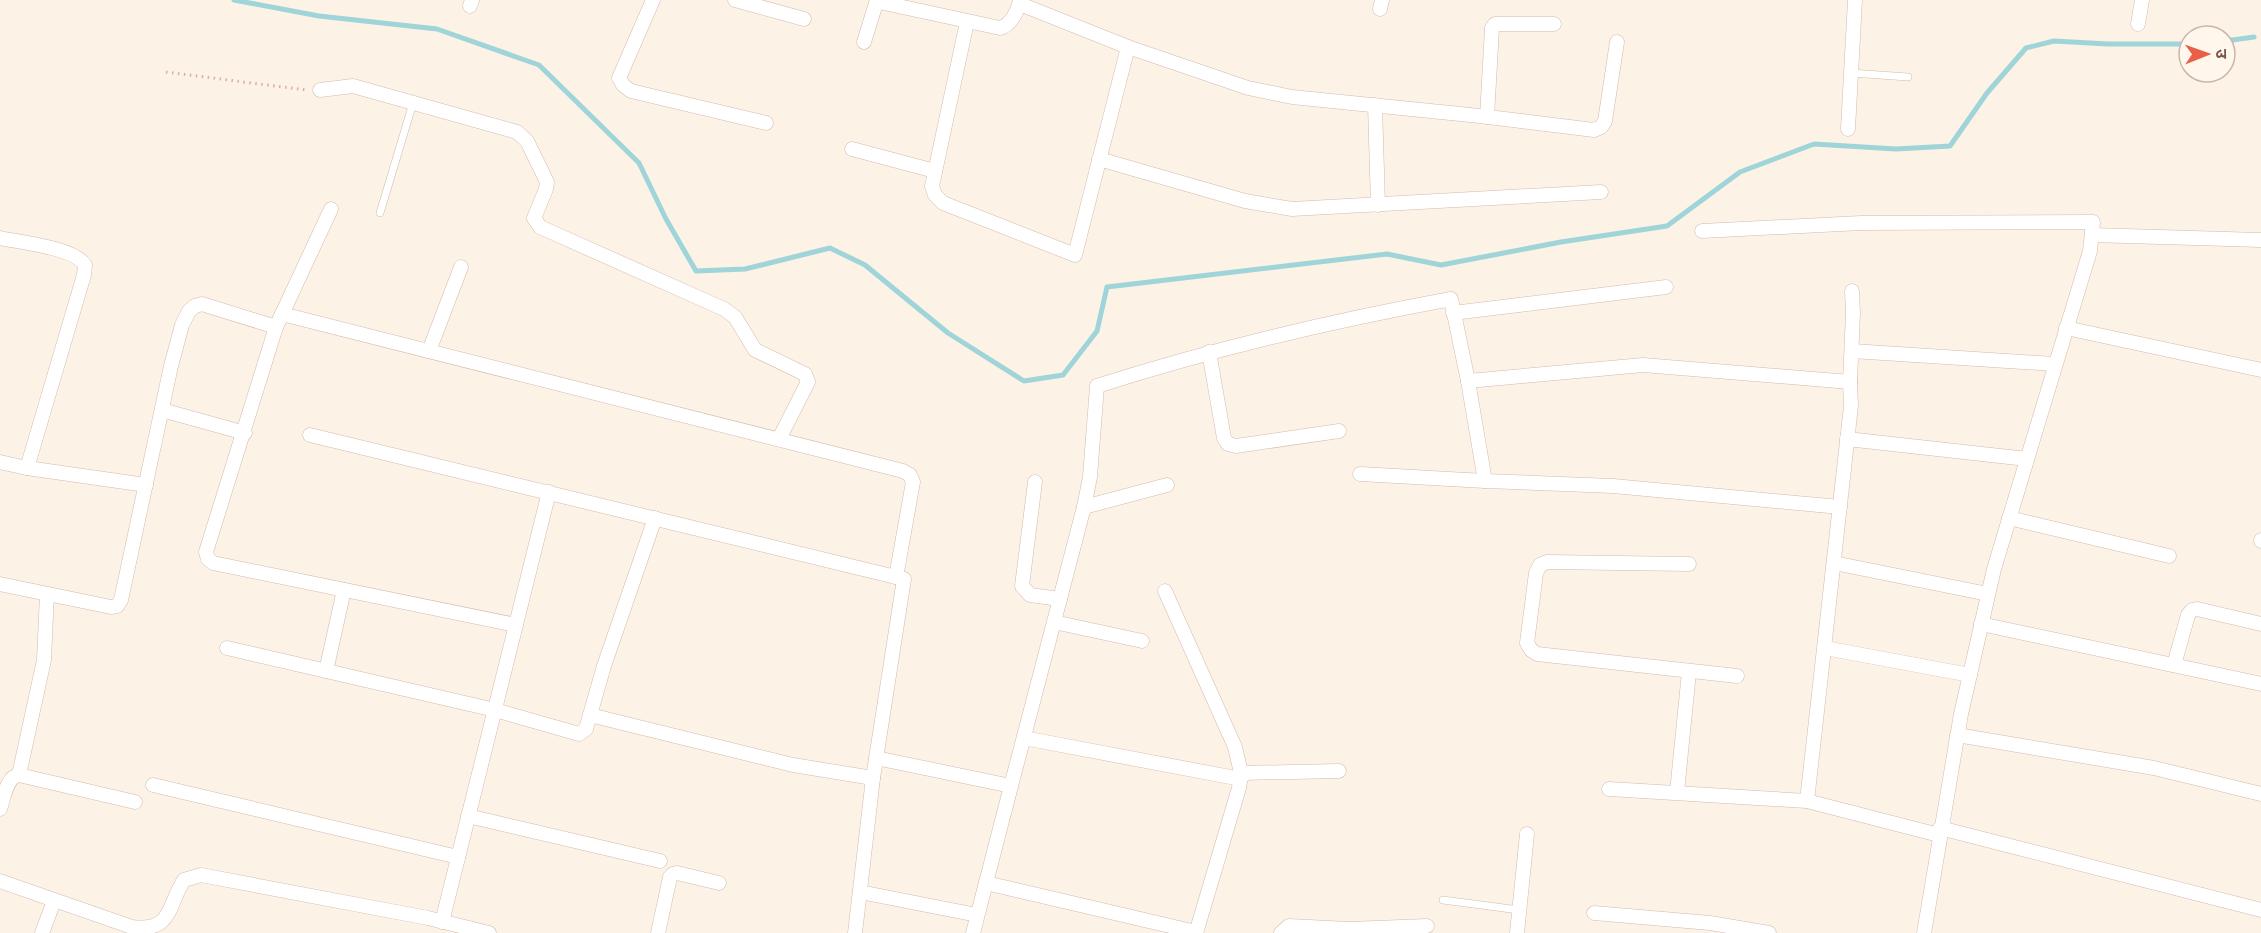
<svg xmlns="http://www.w3.org/2000/svg" width="2261" height="933" font-family="'Alegreya Sans','Noto Sans Devanagari',sans-serif">
	<style>
		.lines { fill: none; stroke-linecap: round; stroke-linejoin: round }
		.stream { stroke: #9fd4d9; stroke-width: 5 }
		.lane-casing { stroke: #d1bbae; stroke-width: 8 }
		.street-casing { stroke: #d1bbae; stroke-width: 15 }
		.path { stroke: #d8b1a0; stroke-width: 3; stroke-dasharray: 1.5 4.5; stroke-linecap: butt }
		.lane { stroke: #fff; stroke-width: 7 }
		.street { stroke: #fff; stroke-width: 14 }
	</style>
	<rect width="100%" height="100%" fill="#fdf2e6"/>
	<g class="lines">
		<g class="stream">
			<polyline points="234,0 319,16 437,29 539,65 639,163 666,219 696,271 745,269 830,248 865,265 948,333 1024,381 1063,375 1097,331 1107,287 1387,254 1441,265 1561,242 1667,226 1740,172 1814,144 1896,149 1950,146 1987,93 2026,48 2054,41 2108,44 2189,44"/>
			<polyline points="2225,41 2254,37"/>
		</g>
		<g class="lane-casing">
			<g id="lane">
				<polyline points="1851,73 1908,77"/>
				<polyline points="380,213 413,103"/>
				<polyline points="1443,900 1519,910"/>
			</g>
		</g>
		<g class="street-casing">
			<g id="street">
				<polyline points="653,0 619,78 623,85 631,91 766,123"/>
				<polyline points="735,0 804,19"/>
				<path d="M881 0 884 3 1000 28C1011 25 1018 11 1020 0"/>
				<polyline points="470,6 472,0"/>
				<polyline points="1380,9 1382,0"/>
				<polyline points="967,22 932,186 935,195 943,203 1075,255 1128,47 1020,4"/>
				<polyline points="2138,24 2142,0"/>
				<polyline points="864,42 877,0"/>
				<polyline points="1128,47 1248,88 1292,97 1480,116 1594,130 1601,127 1605,121 1617,42"/>
				<polyline points="320,90 353,86 517,132 527,141 547,182 546,189 534,218 540,227 724,309 735,317 755,350 805,374 808,382 779,439"/>
				<polyline points="1375,105 1378,205"/>
				<polyline points="1487,117 1492,28 1495,24 1554,24"/>
				<polyline points="1848,129 1855,0"/>
				<polyline points="852,149 935,171"/>
				<polyline points="1099,159 1245,201 1292,209 1601,192"/>
				<polyline points="1702,231 1861,223 2093,222 2090,251 1994,569 1961,714 1924,933"/>
				<polyline points="2092,235 2261,240"/>
				<path d="M0 238C20 242 75 248 85 265L84 275 27 468 0 462"/>
				<polyline points="1453,313 1666,287"/>
				<polyline points="282,314 903,471 910,475 913,482 896,577"/>
				<polyline points="276,327 206,552 208,559 213,563 516,625"/>
				<polyline points="2066,328 2261,370"/>
				<polyline points="429,351 461,267"/>
				<polyline points="1852,351 2055,364"/>
				<polyline points="1209,352 1224,438 1228,444 1236,446 1339,431"/>
				<polyline points="1468,381 1643,365 1850,382 1853,313 1852,291"/>
				<polyline points="1850,382 1851,406 1807,801 1939,835"/>
				<polyline points="162,410 245,433"/>
				<polyline points="310,435 904,579 873,778 855,933"/>
				<polyline points="1847,439 2027,459"/>
				<polyline points="27,468 146,485"/>
				<polyline points="1360,474 1485,481"/>
				<polyline points="1035,482 1022,586 1030,595 1060,599"/>
				<polyline points="1084,507 1167,485"/>
				<polyline points="2009,518 2169,556"/>
				<polyline points="2261,541 2261,540"/>
				<polyline points="1834,563 1988,594"/>
				<polyline points="1689,564 1547,562 1540,565 1536,573 1527,643 1531,650 1537,654 1737,676"/>
				<polyline points="0,584 111,607 117,606 121,600 171,366 182,325 189,311 195,306 202,304 276,327 331,209"/>
				<polyline points="1165,591 1235,747 1241,773 1239,788 1196,933"/>
				<polyline points="1054,622 1142,641"/>
				<polyline points="1981,624 2261,684"/>
				<polyline points="227,648 495,710 579,734 586,729 604,666 655,518"/>
				<polyline points="1825,648 1970,675"/>
				<polyline points="2174,665 2188,615 2192,610 2197,609 2261,624"/>
				<polyline points="326,671 344,590"/>
				<polyline points="590,715 793,765 873,778"/>
				<polyline points="1957,735 2154,768 2261,794"/>
				<polyline points="1024,738 1241,779"/>
				<polyline points="876,758 1011,786 973,933"/>
				<polyline points="1241,773 1339,771"/>
				<polyline points="19,775 44,660 47,594"/>
				<polyline points="153,785 458,857"/>
				<path d="M1011 786 1084 507 1090 477 1097 386C1213 349 1331 321 1451 299L1468 381 1485 481 1613 486 1840 507"/>
				<polyline points="1609,789 1807,801"/>
				<polyline points="1677,792 1689,672"/>
				<path d="M0 809C4 798 6 777 19 775L135 802"/>
				<polyline points="468,816 660,861"/>
				<polyline points="1940,828 2261,910"/>
				<path d="M0 881 132 927C173 932 167 906 184 880L201 875 428 918 489 933"/>
				<polyline points="986,883 1196,932"/>
				<polyline points="860,892 977,915"/>
				<polyline points="1594,913 1710,923 1769,933"/>
				<polyline points="442,922 549,492"/>
				<polyline points="42,933 54,901"/>
				<polyline points="658,933 670,877 673,874 677,873 719,883"/>
				<polyline points="1281,933 1289,926 1349,929 1427,926"/>
				<polyline points="1517,933 1527,834"/>
			</g>
		</g>
		<polyline class="path" points="166,72 306,90"/>
		<use href="#lane" class="lane"/>
		<use href="#street" class="street"/>
	</g>
	<g transform="translate(2207 54) rotate(89)"><circle r="28" fill="#fff6ec" stroke="#c9b6ab" stroke-width="1.5"/>
	<path d="M0-4.5L10 22L0 15L-10 22Z" fill="#e96049"/>
	<text y="-9" font-size="16" font-weight="bold" text-anchor="middle" fill="#77564a">उ</text>
	</g>
</svg>
